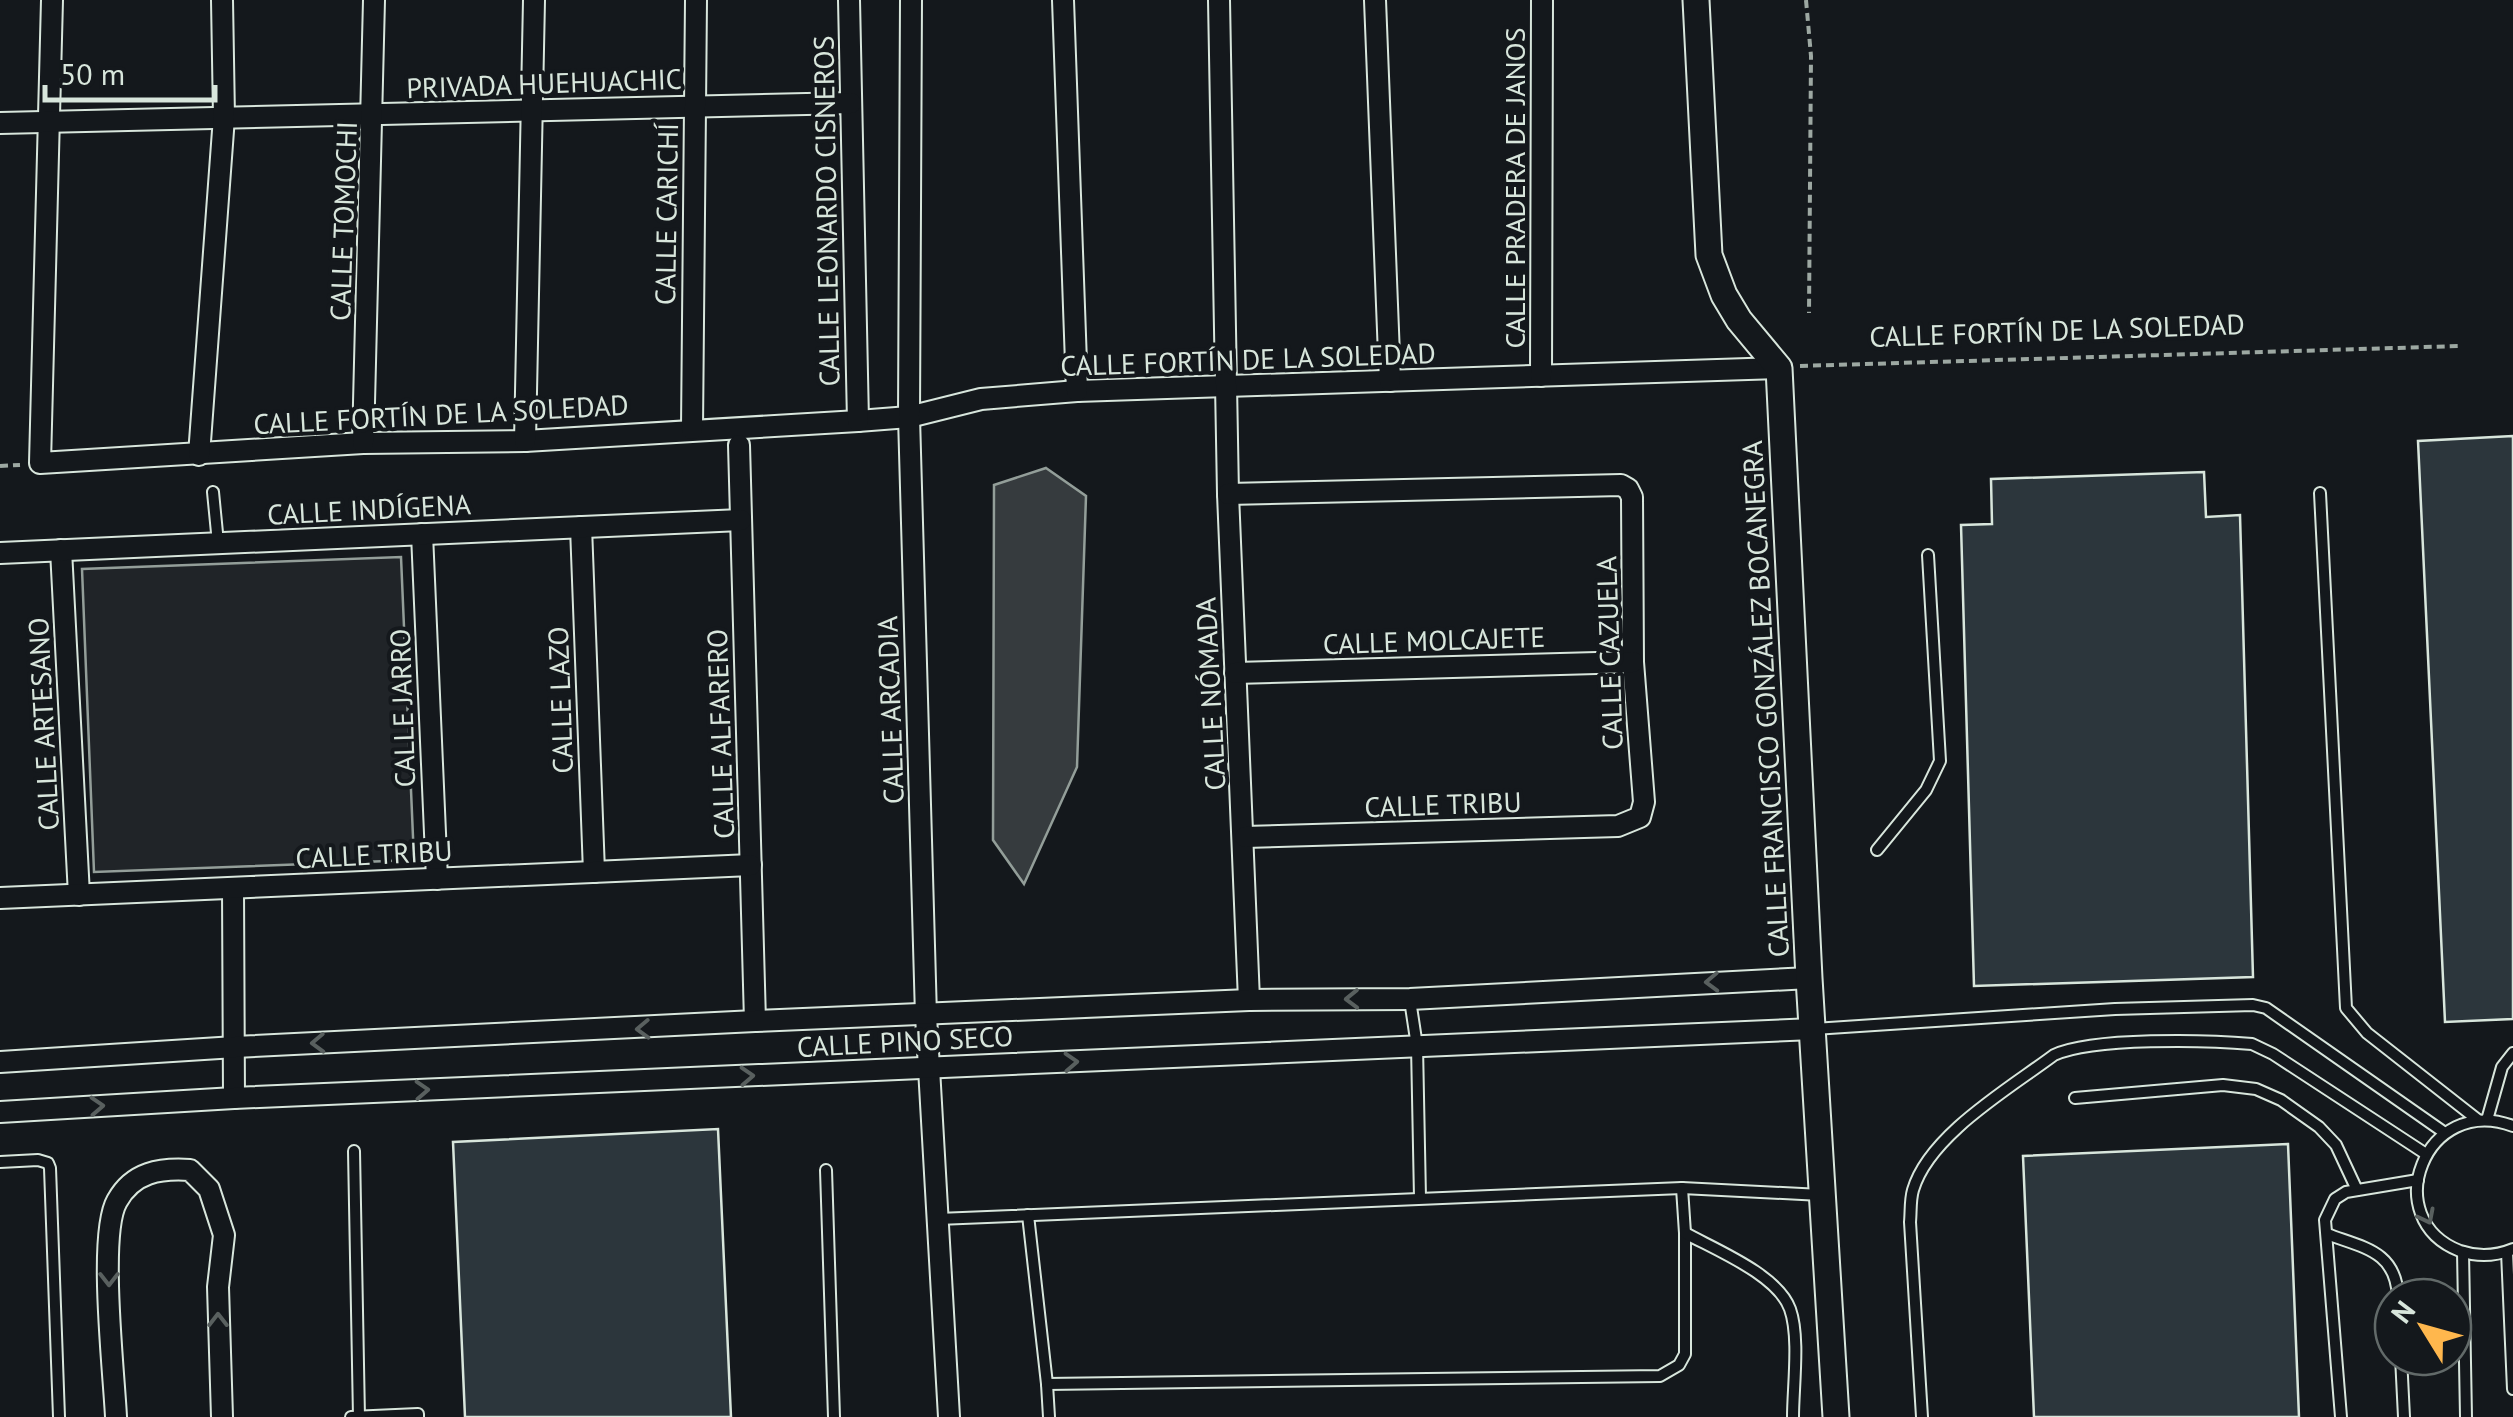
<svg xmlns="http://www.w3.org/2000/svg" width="2513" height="1417" font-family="'PT Sans',sans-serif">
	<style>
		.green { fill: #202428; stroke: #939e99; stroke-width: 2.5 }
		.water { fill: #363b3e; stroke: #939e99; stroke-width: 2.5 }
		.building { fill: #2c363c; stroke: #d8e6dc; stroke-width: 2.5 }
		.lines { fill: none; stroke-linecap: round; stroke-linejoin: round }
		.service-casing { stroke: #d8e6dc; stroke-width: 14 }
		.minor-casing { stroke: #d8e6dc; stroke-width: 24 }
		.tertiary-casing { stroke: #d8e6dc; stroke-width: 29 }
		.path { stroke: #9da8a2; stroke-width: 4; stroke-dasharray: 8 5; stroke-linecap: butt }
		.service { stroke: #14181c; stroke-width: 10 }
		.minor { stroke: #14181c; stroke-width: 20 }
		.tertiary { stroke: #14181c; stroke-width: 25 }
		.oneway { stroke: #59605f }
		.labels { text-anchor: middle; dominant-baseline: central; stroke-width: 8; stroke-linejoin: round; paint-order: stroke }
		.street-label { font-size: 28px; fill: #d8e6dc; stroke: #14181c }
	</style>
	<rect width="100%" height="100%" fill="#14181c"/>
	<polygon class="green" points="401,557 414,860 94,872 82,569"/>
	<polygon class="water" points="1046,468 1086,496 1077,767 1024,884 993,840 994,485"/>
	<g class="building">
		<polygon points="2513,436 2513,1019 2445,1022 2418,441"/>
		<polygon points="2204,472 2206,517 2240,515 2253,977 1974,986 1961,525 1992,524 1991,479"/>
		<polygon points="718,1129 731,1417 465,1417 453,1142"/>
		<polygon points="2288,1144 2299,1417 2034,1417 2023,1156"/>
	</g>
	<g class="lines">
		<g class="service-casing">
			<g id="service">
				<polyline points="213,492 218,543"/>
				<polyline points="2320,493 2346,1008 2367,1033 2478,1120"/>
				<polyline points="1877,850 1926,790 1940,761 1928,555"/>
				<polyline points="1410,1000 1417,1046 1420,1198"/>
				<polyline points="1814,1029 2115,1009 2253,1005 2266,1008 2445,1133"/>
				<polyline points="2075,1098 2223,1085 2256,1089 2281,1100 2319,1127 2336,1145 2357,1190"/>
				<polyline points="2487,1120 2502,1067 2513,1053"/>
				<path d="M2513 1126C2425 1093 2377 1219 2460 1251 2478 1257 2496 1256 2513 1249"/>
				<polyline points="354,1151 359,1417"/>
				<polyline points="0,1162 38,1160 48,1163 50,1168 59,1417"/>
				<polyline points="826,1170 834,1417"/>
				<polyline points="1028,1215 1047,1384 1660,1376 1679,1365 1685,1354 1685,1233 1682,1188"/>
				<polyline points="938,1219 1682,1188 1821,1195"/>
				<path d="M1685 1233C1716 1250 1778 1275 1790 1309 1800 1337 1793 1387 1793 1417"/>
				<path d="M2327 1234C2364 1248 2396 1251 2398 1297"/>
				<polyline points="2463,1252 2466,1417"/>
				<polyline points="2507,1252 2513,1389"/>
				<polyline points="2401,1357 2404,1417"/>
				<polyline points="1047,1384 1049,1417"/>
				<polyline points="351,1417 418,1414 418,1417"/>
				<path d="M1922 1417 1910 1222C1911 1212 1910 1200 1913 1190 1929 1135 2010 1088 2054 1055 2093 1037 2207 1040 2252 1044L2273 1054 2426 1154"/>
				<polyline points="2341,1417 2325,1220 2335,1199 2346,1192 2418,1180"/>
			</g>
		</g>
		<g class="minor-casing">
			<g id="minor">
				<polyline points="52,0 40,463 363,443 525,441 858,421 909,417 981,399 1077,391 1779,368"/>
				<polyline points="849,0 858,421"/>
				<polyline points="911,0 909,417 926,1016 949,1417"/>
				<polyline points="1063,0 1077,391"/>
				<polyline points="1219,0 1228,494 1249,1000"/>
				<polyline points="1375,0 1390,381"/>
				<polyline points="0,123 851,103"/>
				<polyline points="1541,376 1542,0"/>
				<polyline points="692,429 696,0"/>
				<polyline points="525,441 534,0"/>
				<polyline points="363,443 374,0"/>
				<polyline points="739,445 755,1021"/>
				<polyline points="199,455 224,117 222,0"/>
				<polyline points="1228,494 1621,485 1628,489 1632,497 1633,662 1644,802 1640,817 1618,826 1245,837"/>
				<polyline points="581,527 594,872"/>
				<polyline points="422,534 437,879"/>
				<polyline points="61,550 79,895"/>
				<polyline points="0,553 741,520"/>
				<polyline points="1235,673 1633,662"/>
				<polyline points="233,888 234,1098"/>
				<polyline points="0,898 751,865"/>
				<polyline points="0,1062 235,1047 755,1021 1249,1000 1410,999 1809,978"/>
				<polyline points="0,1112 234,1098 1813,1029"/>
				<path d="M116 1417C114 1373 98 1234 117 1201 133 1172 160 1168 190 1170L209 1189 224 1235 218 1287 222 1417"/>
			</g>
		</g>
		<g class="tertiary-casing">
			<polyline id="tertiary" points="1696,0 1709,255 1724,295 1739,320 1779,368 1809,978 1836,1417"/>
		</g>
		<g class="path">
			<polyline points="1806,0 1811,56 1809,313"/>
			<polyline points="1800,366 2460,346"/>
			<polyline points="0,466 20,465"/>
		</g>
		<use href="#service" class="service"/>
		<use href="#minor" class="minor"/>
		<use href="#tertiary" class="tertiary"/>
	</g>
	<defs><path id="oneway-chevron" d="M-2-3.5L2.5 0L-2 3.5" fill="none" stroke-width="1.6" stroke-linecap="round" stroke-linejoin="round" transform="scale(2.5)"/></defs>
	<g class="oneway">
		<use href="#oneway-chevron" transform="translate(1712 982) rotate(178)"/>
		<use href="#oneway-chevron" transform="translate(1352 999) rotate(179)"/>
		<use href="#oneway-chevron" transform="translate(643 1029) rotate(178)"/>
		<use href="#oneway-chevron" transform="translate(318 1043) rotate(178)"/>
		<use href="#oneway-chevron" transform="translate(1071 1062) rotate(-3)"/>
		<use href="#oneway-chevron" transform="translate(747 1076) rotate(-3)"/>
		<use href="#oneway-chevron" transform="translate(422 1090) rotate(-3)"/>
		<use href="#oneway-chevron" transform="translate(97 1106) rotate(-3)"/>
		<use href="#oneway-chevron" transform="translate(2427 1217) rotate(63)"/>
		<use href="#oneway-chevron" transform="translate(109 1279) rotate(90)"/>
		<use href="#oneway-chevron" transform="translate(218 1320) rotate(-90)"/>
	</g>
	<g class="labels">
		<g class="street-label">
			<text transform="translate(544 83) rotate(-2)">PRIVADA HUEHUACHIC</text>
			<text transform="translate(1514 188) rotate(-90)">CALLE PRADERA DE JANOS</text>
			<text transform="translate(826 211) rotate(-91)">CALLE LEONARDO CISNEROS</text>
			<text transform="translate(666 214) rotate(-89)">CALLE CARICHÍ</text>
			<text transform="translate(343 221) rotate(-88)">CALLE TOMOCHI</text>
			<text transform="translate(2057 330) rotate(-2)">CALLE FORTÍN DE LA SOLEDAD</text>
			<text transform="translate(1248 359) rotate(-2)">CALLE FORTÍN DE LA SOLEDAD</text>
			<text transform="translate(441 414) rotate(-3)">CALLE FORTÍN DE LA SOLEDAD</text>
			<text transform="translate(369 509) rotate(-3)">CALLE INDÍGENA</text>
			<text transform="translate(1434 640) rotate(-2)">CALLE MOLCAJETE</text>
			<text transform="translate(1609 653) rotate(-92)">CALLE CAZUELA</text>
			<text transform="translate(1210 694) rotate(-93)">CALLE NÓMADA</text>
			<text transform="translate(1765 699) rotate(-93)">CALLE FRANCISCO GONZÁLEZ BOCANEGRA</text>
			<text transform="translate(560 700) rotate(-92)">CALLE LAZO</text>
			<text transform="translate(402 708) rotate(-92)">CALLE JARRO</text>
			<text transform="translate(890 710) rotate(-92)">CALLE ARCADIA</text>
			<text transform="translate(43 724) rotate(-93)">CALLE ARTESANO</text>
			<text transform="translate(720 734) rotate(-92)">CALLE ALFARERO</text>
			<text transform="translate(1443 804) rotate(-2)">CALLE TRIBU</text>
			<text transform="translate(374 854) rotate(-3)">CALLE TRIBU</text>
			<text transform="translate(905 1041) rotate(-3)">CALLE PINO SECO</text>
		</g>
	</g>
	<g transform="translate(2423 1327) rotate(307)"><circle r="48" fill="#14181c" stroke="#626a69" stroke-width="2.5"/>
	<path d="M0-8L18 38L0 25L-18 38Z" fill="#ffb74d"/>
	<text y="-15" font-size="28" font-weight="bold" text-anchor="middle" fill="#d8e6dc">N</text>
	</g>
	<path d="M45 85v15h170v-15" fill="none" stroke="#d8e6dc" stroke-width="5"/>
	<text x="60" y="85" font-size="30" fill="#d8e6dc" stroke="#14181c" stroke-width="8" paint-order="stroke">50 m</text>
</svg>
